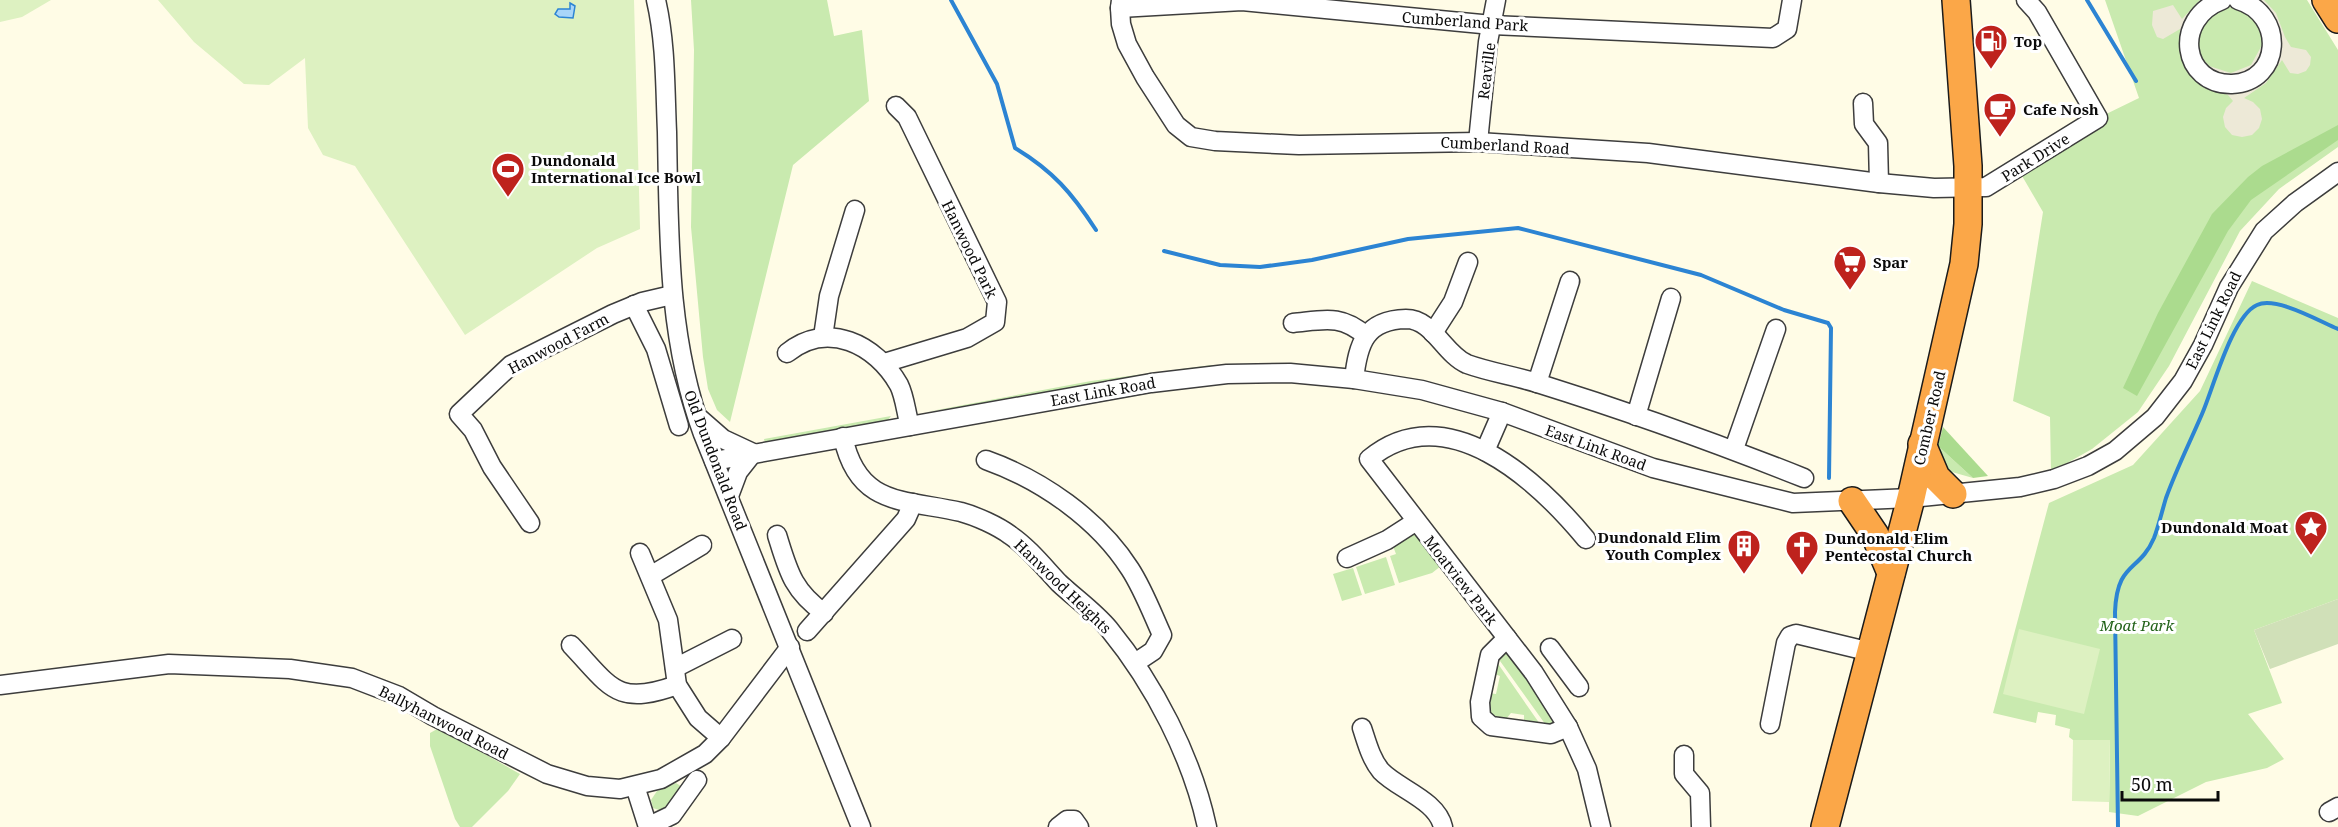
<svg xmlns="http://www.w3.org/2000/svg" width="2338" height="827" font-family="'Noto Serif',serif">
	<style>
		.green { fill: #c9eaaf }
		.forest { fill: #abdb8e }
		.cemetery { fill: #d0e0b8 }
		.pitch { fill: #ddf1c1 }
		.plaza { fill: #ede9d7; fill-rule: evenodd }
		.water { fill: #a8d5f9; stroke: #2c84d3; stroke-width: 1.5 }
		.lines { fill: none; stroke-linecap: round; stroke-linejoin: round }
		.stream { stroke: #2c84d3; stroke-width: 4 }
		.minor-casing { stroke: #3d3d3d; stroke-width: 21 }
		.highway-casing { stroke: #1b1b1b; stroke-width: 30 }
		.minor { stroke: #fff; stroke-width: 18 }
		.highway { stroke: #fba748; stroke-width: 27 }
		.labels { text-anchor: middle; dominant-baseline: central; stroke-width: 6; stroke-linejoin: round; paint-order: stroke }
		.street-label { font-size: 15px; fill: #0a0a0a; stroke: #fff }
		.poi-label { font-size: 15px; font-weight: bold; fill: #0a0a0a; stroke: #fff; text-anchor: start }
		.park-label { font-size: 15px; font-style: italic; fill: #226219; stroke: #fff }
	</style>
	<rect width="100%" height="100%" fill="#fffce6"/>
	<g class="green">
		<polygon points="691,0 827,0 834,36 862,30 869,101 793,165 730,422 717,410 708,389 703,357 691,227 694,50"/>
		<polygon points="2105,0 2307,0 2338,50 2338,147 2279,189 2240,231 2169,366 2138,412 2092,449 2051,472 2050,417 2013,401 2043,212 2018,169 2098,118 2139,98"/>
		<polygon points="2252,281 2338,318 2338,599 2254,630 2282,703 2248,714 2284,759 2267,768 2206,782 2138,816 2109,812 2110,740 2073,740 2069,737 2070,729 2055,725 2056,715 2038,712 2036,723 1993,713 2049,503 2133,465 2200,391"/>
		<polygon points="1212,365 1213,368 926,412 1091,381"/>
		<polygon points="891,416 888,420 765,443 764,439"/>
		<polygon points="1938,446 1973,478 1945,470 1938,459"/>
		<polygon points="1415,532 1441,566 1432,573 1399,583 1390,556 1396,554 1393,546"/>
		<polygon points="1386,557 1395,585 1365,594 1356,567"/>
		<polygon points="1353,568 1362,595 1342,601 1333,574"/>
		<polygon points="1505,648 1518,663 1516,665 1558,724 1548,728 1495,654"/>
		<polygon points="1494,658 1542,727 1524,722 1524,715 1511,713 1506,719 1491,718 1487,714 1488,693 1496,694 1500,676 1492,673"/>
		<polygon points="439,728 520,774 508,791 472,827 460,827 455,819 430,746 430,733"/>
		<polygon points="676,783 684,788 672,807 659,810 653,808 651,800 657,791"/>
	</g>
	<g class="forest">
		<polygon points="2338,125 2338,140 2251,200 2228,231 2137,396 2123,388 2158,313 2212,214 2248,177 2262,166"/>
		<polygon points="1943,427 1988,476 1973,478 1938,446"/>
	</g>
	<polygon class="cemetery" points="2338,599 2338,644 2270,669 2254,630"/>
	<g class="pitch">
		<polygon points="0,0 51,0 22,17 0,22"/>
		<polygon points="158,0 634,0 640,229 597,248 465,335 355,166 323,155 308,128 305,58 269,85 244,84 194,42"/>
		<polygon points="2019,629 2100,649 2084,714 2003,694"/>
		<polygon points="2073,740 2110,740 2109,802 2072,801"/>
	</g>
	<path class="plaza" d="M2200 0H2264L2276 13 2285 37 2291 47 2306 50 2311 57 2310 65 2306 71 2298 74 2290 73 2282 60 2266 83 2244 98 2253 102 2260 109 2262 119 2259 128 2252 135 2242 137 2232 135 2225 127 2223 117 2226 108 2233 101 2228 95 2205 88 2185 69 2180 51V29L2163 39 2157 37 2152 25 2153 11 2173 5 2182 19ZM2229 7 2250 15 2262 33V45L2251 65 2231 73 2209 66 2202 58 2198 47 2201 25 2217 10Z"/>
	<polygon class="water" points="570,3 575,6 573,18 559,17 555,14 558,9 570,9"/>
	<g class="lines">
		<g class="stream">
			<path d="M951 0 997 84 1015 148C1053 171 1072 193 1096 230"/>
			<polyline points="2087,0 2136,81"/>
			<polyline points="1164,251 1220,265 1260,267 1312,260 1408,239 1518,228 1701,275 1784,310 1828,323 1831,328 1829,478"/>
			<path d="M2118 827 2115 612C2117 561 2139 573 2154 538 2159 525 2162 511 2166 498 2176 470 2190 442 2202 414 2213 389 2232 316 2257 305 2276 296 2319 321 2338 329"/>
		</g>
		<g class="minor-casing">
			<g id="minor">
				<path d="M656 0C666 43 665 88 667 132 669 234 667 337 703 434L861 827"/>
				<polyline points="1121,0 1120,8 1242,1 1492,25 1773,38 1787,29 1792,0"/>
				<path d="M2222 0C2172 19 2182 85 2232 84 2282 82 2286 14 2238 0"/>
				<polyline points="1120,8 1121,24 1127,44 1145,77 1176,125 1191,137 1215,141 1299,145 1478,142 1648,153 1879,183 1934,188 1986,187 2098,118 2037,12 2026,0"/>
				<polyline points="1863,103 1864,124 1878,143 1879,183"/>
				<polyline points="1478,142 1488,42 1496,0"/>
				<polyline points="634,305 656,349 679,426"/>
				<path d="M1293 323C1324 320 1341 314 1366 336"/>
				<polyline points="1433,333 1453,302 1468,262"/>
				<polyline points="823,337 829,296 855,210"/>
				<path d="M787 353C827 320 876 344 899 385 905 397 906 413 910 426"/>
				<polyline points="884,363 967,338 995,322 997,302 907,117 896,106"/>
				<path d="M1354 379C1358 344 1365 320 1406 319 1433 319 1444 354 1467 364 1489 372 1515 376 1537 383 1627 411 1716 443 1804 478"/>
				<polyline points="1537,383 1570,281"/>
				<polyline points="1636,416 1671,298"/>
				<polyline points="699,418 723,439 753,453 738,472 729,496"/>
				<path d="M843 437C858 507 904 499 961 512 976 516 998 526 1010 535 1028 547 1044 567 1059 583 1075 598 1095 612 1109 629 1154 684 1192 757 1207 827"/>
				<polyline points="1734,449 1776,329"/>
				<polyline points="1485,451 1502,412"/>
				<path d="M986 460C1042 480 1098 519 1130 569 1143 589 1152 613 1162 635L1153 651 1135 663"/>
				<polyline points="714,461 1151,383 1227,374 1290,373 1354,379 1422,390 1502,412 1653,468 1793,503 1911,498 2020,487 2054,479 2088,466 2115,451 2155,417 2183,381 2203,345 2229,287 2264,231 2295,203 2338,172"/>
				<polyline points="530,523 492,467 473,430 459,414 511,365 613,314 642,302 672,295"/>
				<path d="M777 535C788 570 792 590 824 613"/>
				<path d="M1586 539C1537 480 1446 395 1369 459L1534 673 1568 727 1587 769 1601 827"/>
				<polyline points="640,553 668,620 677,685 698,718 721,738"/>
				<polyline points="1347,558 1387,540 1415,522"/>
				<polyline points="652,575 702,545"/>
				<polyline points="807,631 906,519 913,503"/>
				<polyline points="1507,638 1490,655 1480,702 1481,717 1491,726 1551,734 1568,727"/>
				<path d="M571 645C611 687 616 707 677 685"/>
				<polyline points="1550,648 1579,687"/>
				<polyline points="675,668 732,639"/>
				<polyline points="0,685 169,664 290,669 352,678 399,696 433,716 547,774 587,786 620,789 661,779 705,754 721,738 790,647"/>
				<polyline points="1770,724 1786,643 1790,636 1796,634 1871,652"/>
				<path d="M1362 728C1367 743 1371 759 1381 771 1398 789 1437 800 1443 827"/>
				<polyline points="1684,755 1684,774 1700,793 1701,827"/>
				<polyline points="635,786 648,827"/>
				<polyline points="2329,812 2338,807"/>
				<polyline points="649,826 672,815 697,780"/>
				<polyline points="1058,827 1067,820 1074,820 1079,827"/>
			</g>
		</g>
		<g class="highway-casing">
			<g id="highway">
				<polyline points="2326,0 2338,19"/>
				<polyline points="1922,444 1936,477 1953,494"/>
				<polyline points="1852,501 1875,535 1891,573"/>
				<polyline points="1825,827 1911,498 1964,264 1968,224 1968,166 1956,0"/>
			</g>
		</g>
		<use href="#minor" class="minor"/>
		<use href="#highway" class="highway"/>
	</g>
	<defs>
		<g id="fuel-pin" transform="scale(1.725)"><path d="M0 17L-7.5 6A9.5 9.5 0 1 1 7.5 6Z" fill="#be221d" stroke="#fff"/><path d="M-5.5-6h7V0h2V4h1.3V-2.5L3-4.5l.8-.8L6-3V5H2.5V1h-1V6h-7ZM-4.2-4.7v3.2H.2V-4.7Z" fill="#fff"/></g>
		<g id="cafe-pin" transform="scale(1.725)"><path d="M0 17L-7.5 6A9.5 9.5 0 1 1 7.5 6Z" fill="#be221d" stroke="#fff"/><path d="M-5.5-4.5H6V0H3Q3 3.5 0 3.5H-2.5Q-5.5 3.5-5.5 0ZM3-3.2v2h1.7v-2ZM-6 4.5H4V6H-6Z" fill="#fff"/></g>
		<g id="stadium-pin" transform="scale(1.725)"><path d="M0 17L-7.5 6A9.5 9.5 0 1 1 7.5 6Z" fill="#be221d" stroke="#fff"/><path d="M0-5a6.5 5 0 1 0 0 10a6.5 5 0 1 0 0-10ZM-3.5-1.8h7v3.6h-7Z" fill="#fff"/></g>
		<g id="supermarket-pin" transform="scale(1.725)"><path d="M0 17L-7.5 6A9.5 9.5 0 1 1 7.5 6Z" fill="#be221d" stroke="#fff"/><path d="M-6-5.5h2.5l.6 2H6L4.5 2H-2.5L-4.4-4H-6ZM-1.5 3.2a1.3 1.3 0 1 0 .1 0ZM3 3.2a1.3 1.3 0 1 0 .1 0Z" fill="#fff"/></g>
		<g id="sight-pin" transform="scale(1.725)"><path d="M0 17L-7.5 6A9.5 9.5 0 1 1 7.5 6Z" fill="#be221d" stroke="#fff"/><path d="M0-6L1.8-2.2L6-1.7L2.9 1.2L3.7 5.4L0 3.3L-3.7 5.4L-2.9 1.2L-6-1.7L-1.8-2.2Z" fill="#fff"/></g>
		<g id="building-pin" transform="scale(1.725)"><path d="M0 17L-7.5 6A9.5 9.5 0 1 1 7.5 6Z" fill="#be221d" stroke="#fff"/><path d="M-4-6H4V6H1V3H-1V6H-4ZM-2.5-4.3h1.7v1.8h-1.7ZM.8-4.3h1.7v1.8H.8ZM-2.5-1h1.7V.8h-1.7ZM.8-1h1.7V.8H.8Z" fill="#fff"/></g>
		<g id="church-pin" transform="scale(1.725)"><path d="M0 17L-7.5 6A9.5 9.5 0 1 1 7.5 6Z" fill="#be221d" stroke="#fff"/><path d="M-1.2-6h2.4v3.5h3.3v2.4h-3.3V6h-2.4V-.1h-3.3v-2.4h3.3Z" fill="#fff"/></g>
	</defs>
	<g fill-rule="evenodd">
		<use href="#fuel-pin" x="1991" y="41"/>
		<use href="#cafe-pin" x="2000" y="109"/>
		<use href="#stadium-pin" x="508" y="169"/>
		<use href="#supermarket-pin" x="1850" y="262"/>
		<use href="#sight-pin" x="2311" y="527"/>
		<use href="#building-pin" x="1744" y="546"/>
		<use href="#church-pin" x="1802" y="547"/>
	</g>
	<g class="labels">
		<g class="street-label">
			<text transform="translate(1465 21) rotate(4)">Cumberland Park</text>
			<text transform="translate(1486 71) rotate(-83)">Reaville</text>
			<text transform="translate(1505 145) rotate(3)">Cumberland Road</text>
			<text transform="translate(2035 157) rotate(-32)">Park Drive</text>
			<text transform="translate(970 249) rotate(64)">Hanwood Park</text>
			<text transform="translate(2213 320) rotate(-64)">East Link Road</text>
			<text transform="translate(558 343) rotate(-28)">Hanwood Farm</text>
			<text transform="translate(1103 391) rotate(-10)">East Link Road</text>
			<text transform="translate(1929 418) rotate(-77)">Comber Road</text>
			<text transform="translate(1596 447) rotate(20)">East Link Road</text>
			<text transform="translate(716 460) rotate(69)">Old Dundonald Road</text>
			<text transform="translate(1461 580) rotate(52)">Moatview Park</text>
			<text transform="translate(1063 586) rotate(44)">Hanwood Heights</text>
			<text transform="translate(444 722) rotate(27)">Ballyhanwood Road</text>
		</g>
		<g class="poi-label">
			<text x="2014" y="41">Top</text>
			<text x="2023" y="109">Cafe Nosh</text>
			<text x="531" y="160">Dundonald<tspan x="531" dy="17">International Ice Bowl</tspan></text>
			<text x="1873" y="262">Spar</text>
			<text x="2288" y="527" text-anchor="end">Dundonald Moat</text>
			<text x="1721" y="537" text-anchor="end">Dundonald Elim<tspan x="1721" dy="17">Youth Complex</tspan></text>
			<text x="1825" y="538">Dundonald Elim<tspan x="1825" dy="17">Pentecostal Church</tspan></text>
		</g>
		<g class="park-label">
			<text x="2137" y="625">Moat Park</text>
		</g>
	</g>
	<path d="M2122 791v9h96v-9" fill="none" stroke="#0a0a0a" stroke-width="3"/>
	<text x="2131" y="791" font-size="18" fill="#0a0a0a" stroke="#ffffff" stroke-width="4.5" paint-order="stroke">50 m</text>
</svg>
